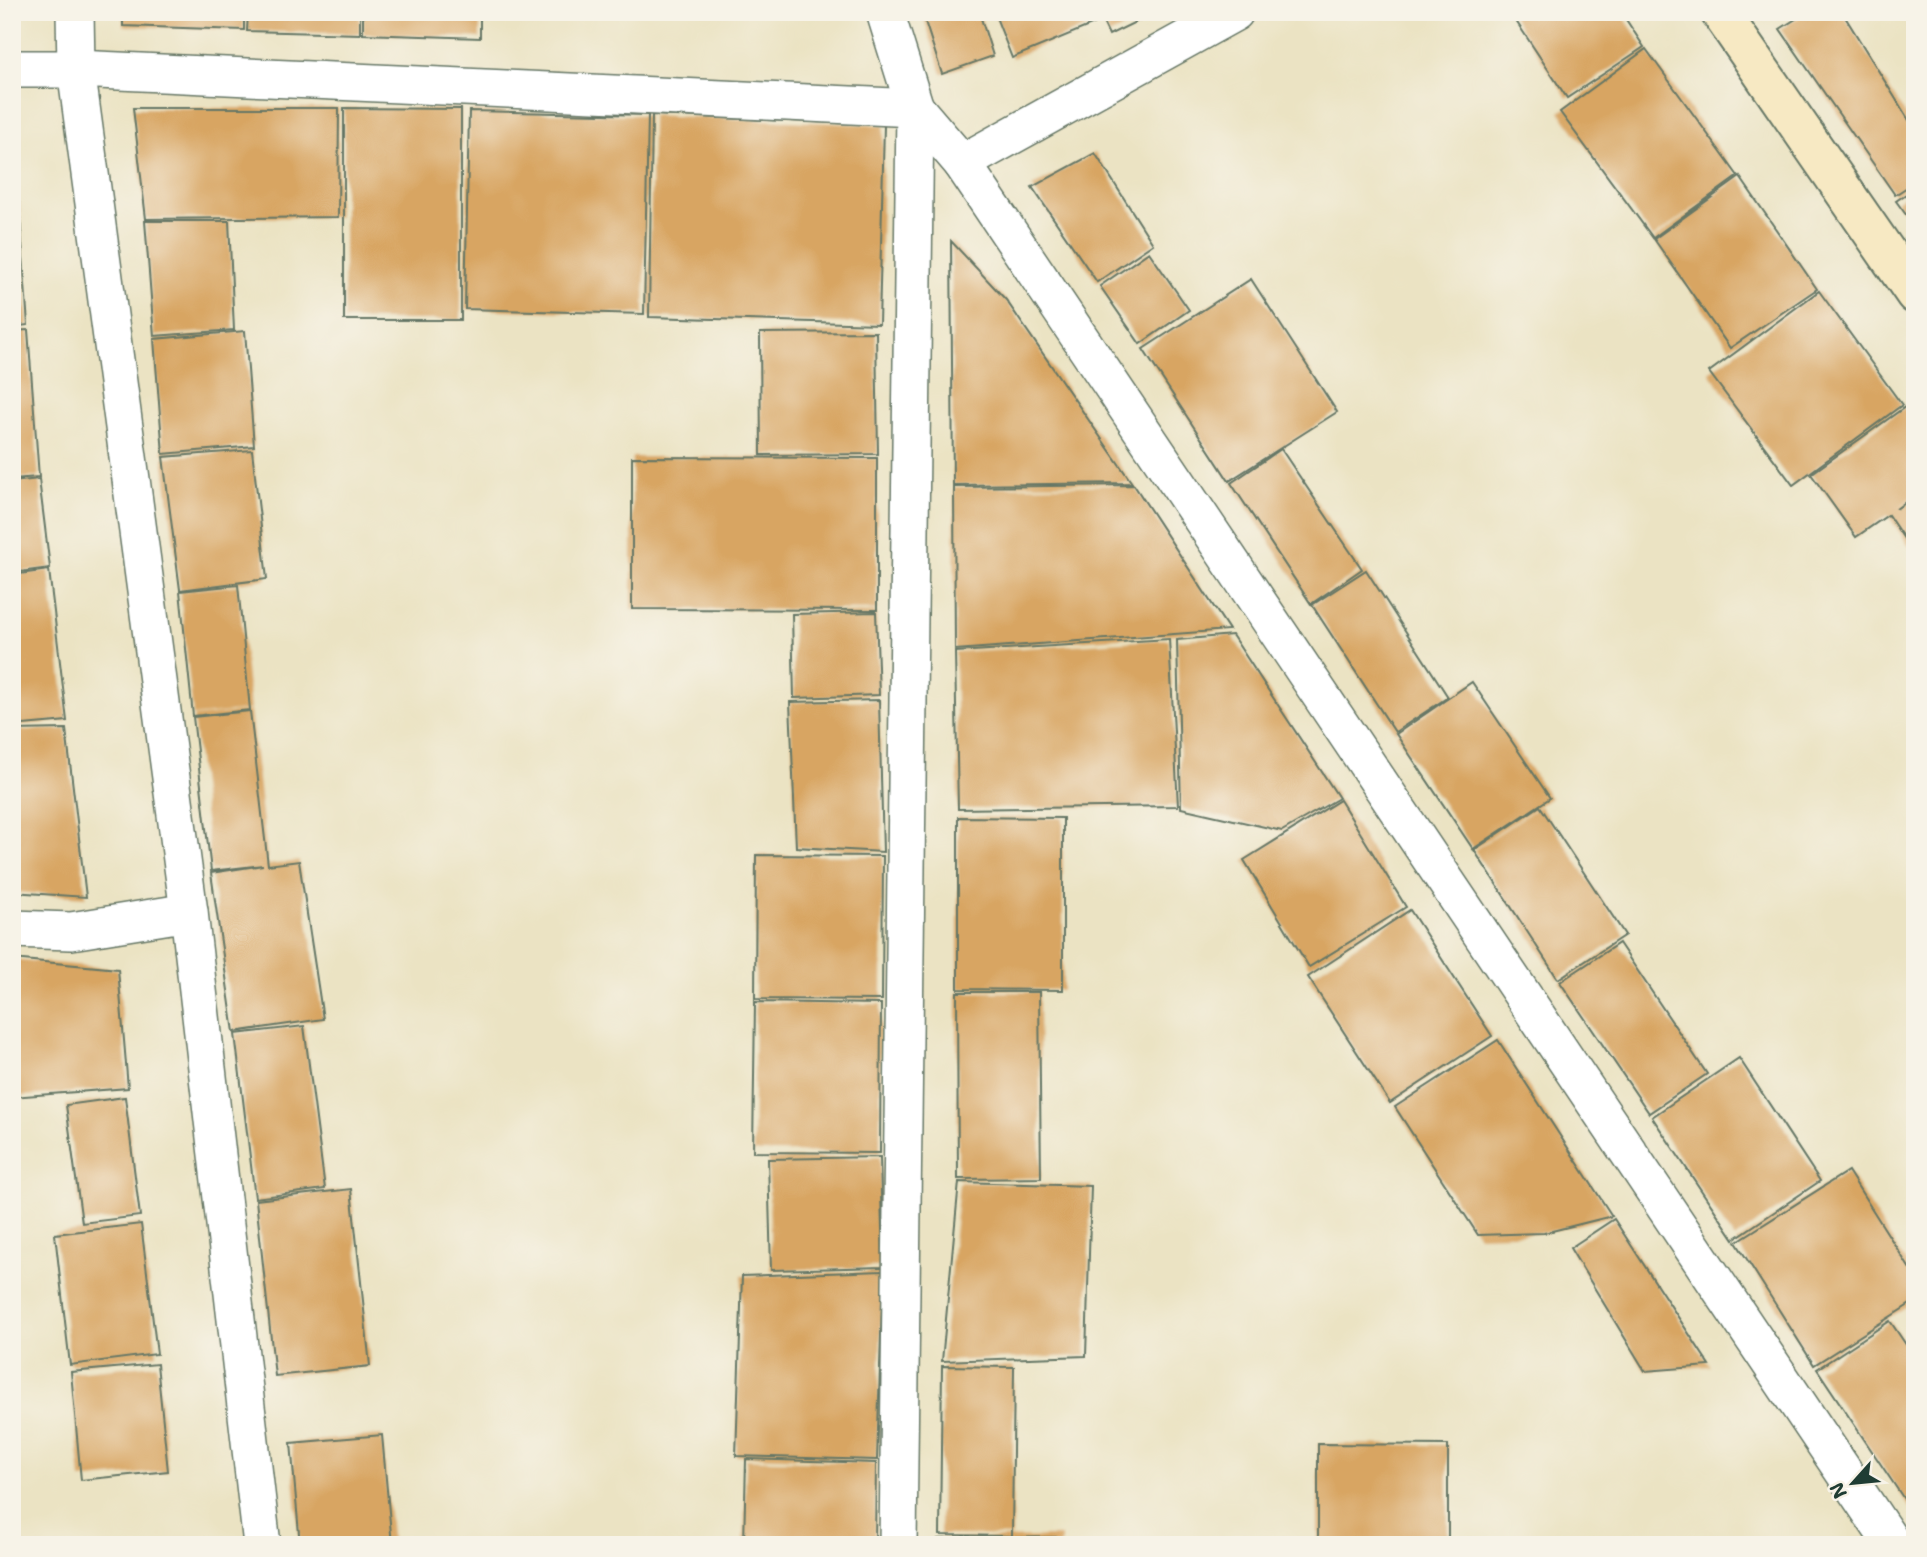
<svg xmlns="http://www.w3.org/2000/svg" width="1927" height="1557" font-family="'Shantell Sans',sans-serif">
	<style>
		.building { fill: #d8a562 }
		.lines { fill: none; stroke-linecap: round; stroke-linejoin: round }
		.street-casing { stroke: #676; stroke-width: 40 }
		.secondary-casing { stroke: #676; stroke-width: 42 }
		.street { stroke: #fff; stroke-width: 37 }
		.secondary { stroke: #f7e9c3; stroke-width: 38 }
	</style>
	<rect width="100%" height="100%" fill="#f7f3e8"/>
	<filter id="ink" filterUnits="userSpaceOnUse"><feTurbulence type="fractalNoise" baseFrequency=".0143" numOctaves="2"/><feDisplacementMap in="SourceGraphic" scale="14" xChannelSelector="R" yChannelSelector="G"/><feConvolveMatrix kernelMatrix="1 2 1 2 8 2 1 2 1" color-interpolation-filters="sRGB"/></filter>
	<filter id="wash" filterUnits="userSpaceOnUse"><feTurbulence type="fractalNoise" baseFrequency=".00686" numOctaves="4" result="noise"/><feDisplacementMap in="SourceGraphic" scale="28" xChannelSelector="R" yChannelSelector="G"/><feGaussianBlur stdDeviation="1.57" result="paint"/><feColorMatrix in="noise" values="0 0 0 0 0 0 0 0 0 0 0 0 0 0 0 0 0 1.4 0 .05"/><feComposite in="paint" operator="in"/></filter>
	<g filter="url(#wash)">
		<rect width="100%" height="100%" fill="#ebe3c3"/>
		<g id="blocks">
			<g class="building">
				<polygon points="123,12 244,12 244,30 123,26"/>
				<polygon points="248,12 360,12 360,34 247,31"/>
				<polygon points="363,12 480,12 480,38 363,34"/>
				<polygon points="922,12 979,12 993,56 942,74"/>
				<polygon points="994,12 1089,12 1094,24 1012,58"/>
				<polygon points="1098,12 1156,12 1109,35"/>
				<polygon points="1510,12 1621,12 1644,47 1567,98"/>
				<polygon points="1807,12 1842,12 1915,130 1915,182 1895,195 1780,29"/>
				<polygon points="1646,49 1738,176 1653,238 1560,112"/>
				<polygon points="133,108 339,108 338,217 146,219"/>
				<polygon points="344,108 461,109 461,320 344,320"/>
				<polygon points="469,111 648,115 644,314 465,309"/>
				<polygon points="652,115 884,125 879,324 649,317"/>
				<polygon points="12,147 14,147 20,212 12,213"/>
				<polygon points="1095,153 1153,244 1097,282 1032,187"/>
				<polygon points="1740,177 1817,289 1730,348 1654,239"/>
				<polygon points="1915,188 1915,227 1896,201"/>
				<polygon points="12,216 20,216 28,325 12,327"/>
				<polygon points="145,221 229,221 234,330 154,336"/>
				<polygon points="951,241 1006,300 1132,483 953,485"/>
				<polygon points="1149,252 1189,310 1140,344 1100,286"/>
				<polygon points="1251,279 1337,412 1229,481 1143,349"/>
				<polygon points="1819,291 1902,405 1793,485 1709,372"/>
				<polygon points="28,330 39,477 12,479 12,331"/>
				<polygon points="245,331 254,446 163,454 154,339"/>
				<polygon points="876,332 878,454 761,455 760,333"/>
				<polygon points="1905,407 1915,421 1915,495 1896,509 1915,497 1915,555 1888,515 1856,537 1811,474"/>
				<polygon points="1281,449 1362,569 1311,604 1231,483"/>
				<polygon points="252,450 267,579 180,590 163,457"/>
				<polygon points="632,457 877,458 877,610 632,609"/>
				<polygon points="39,479 50,568 12,573 12,482"/>
				<polygon points="1134,485 1229,630 955,650 954,487"/>
				<polygon points="49,570 67,721 12,726 12,575"/>
				<polygon points="1366,570 1448,697 1395,732 1312,605"/>
				<polygon points="238,585 250,710 193,716 180,591"/>
				<polygon points="876,612 879,695 794,698 792,614"/>
				<polygon points="1232,635 1339,798 1282,831 1181,808 1177,640"/>
				<polygon points="1169,639 1178,806 958,809 955,652"/>
				<polygon points="1472,682 1550,798 1473,849 1396,734"/>
				<polygon points="879,700 883,852 796,847 790,702"/>
				<polygon points="250,711 268,865 299,861 323,1019 234,1032 211,873 263,865 211,871 193,717"/>
				<polygon points="66,729 86,897 12,892 12,730"/>
				<polygon points="1340,800 1406,907 1309,967 1244,860"/>
				<polygon points="1540,806 1625,935 1558,979 1474,850"/>
				<polygon points="958,817 1063,818 1063,990 958,989"/>
				<polygon points="756,855 883,856 882,1000 755,999"/>
				<polygon points="1410,910 1492,1036 1390,1103 1308,977"/>
				<polygon points="1619,943 1707,1074 1649,1113 1560,982"/>
				<polygon points="12,959 118,969 128,1088 12,1097"/>
				<polygon points="957,992 1039,992 1041,1178 958,1179"/>
				<polygon points="755,1002 881,1004 880,1153 753,1152"/>
				<polygon points="304,1026 325,1189 255,1198 235,1034"/>
				<polygon points="1498,1040 1612,1216 1544,1233 1478,1235 1395,1107"/>
				<polygon points="1739,1058 1820,1181 1734,1239 1652,1117"/>
				<polygon points="125,1097 140,1216 82,1223 66,1105"/>
				<polygon points="880,1157 883,1267 771,1270 768,1159"/>
				<polygon points="1848,1171 1915,1277 1915,1301 1814,1365 1736,1242"/>
				<polygon points="959,1182 1091,1186 1086,1356 942,1361"/>
				<polygon points="351,1189 370,1366 275,1376 256,1200"/>
				<polygon points="1614,1219 1710,1366 1645,1371 1570,1248"/>
				<polygon points="141,1224 157,1354 70,1365 55,1234"/>
				<polygon points="883,1271 877,1460 736,1456 742,1276"/>
				<polygon points="1890,1321 1915,1358 1915,1505 1910,1508 1817,1369"/>
				<polygon points="157,1364 168,1471 81,1480 71,1372"/>
				<polygon points="942,1366 1014,1367 1012,1536 940,1535"/>
				<polygon points="382,1435 392,1545 300,1545 291,1443"/>
				<polygon points="1318,1444 1448,1445 1448,1545 1318,1545"/>
				<polygon points="746,1459 876,1463 875,1545 744,1545"/>
				<polygon points="1061,1537 1061,1545 938,1545 938,1539"/>
			</g>
		</g>
	</g>
	<g filter="url(#ink)">
		<use href="#blocks" fill-opacity="0" stroke="#676" stroke-width="2"/>
		<g class="lines">
			<g class="street-casing">
				<g id="street">
					<polyline points="75,12 76,69 189,912 262,1545"/>
					<polyline points="885,12 915,108 898,1545"/>
					<polyline points="12,69 76,69 915,108 962,163 1235,12"/>
					<polyline points="962,163 1893,1545"/>
					<polyline points="12,929 71,931 189,912"/>
				</g>
			</g>
			<g class="secondary-casing">
				<polyline id="secondary" points="1720,12 1915,294"/>
			</g>
			<use href="#street" class="street"/>
			<use href="#secondary" class="secondary"/>
		</g>
	</g>
	<rect width="1927" height="1557" fill="none" stroke="#f7f3e8" stroke-width="42"/>
	<g transform="translate(1853 1483) rotate(243)" stroke="#f7f3e8" stroke-width="5" paint-order="stroke">
	<path d="M0-5L12 26L0 18L-12 26Z" fill="#1f3d34"/>
	<text y="-10" font-size="19" font-weight="bold" text-anchor="middle" fill="#1f3d34">N</text>
	</g>
</svg>
